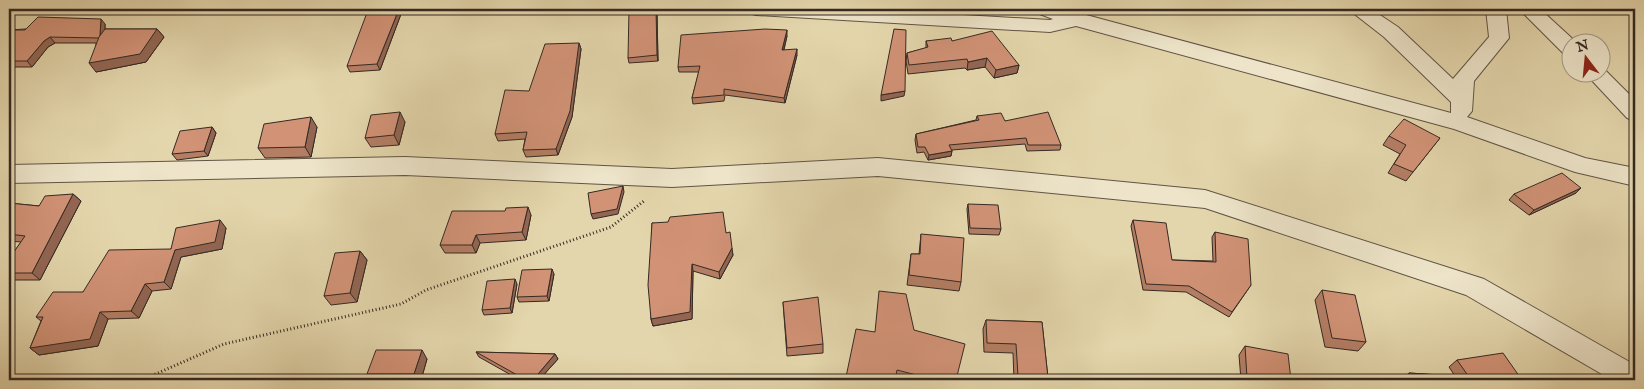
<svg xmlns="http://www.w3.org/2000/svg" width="1644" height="389" font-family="'IM FELL English',serif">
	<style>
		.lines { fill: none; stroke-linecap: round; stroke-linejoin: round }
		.street-casing { stroke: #615445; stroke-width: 2 }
		.path { stroke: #352923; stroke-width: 3; stroke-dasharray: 1 2.5; stroke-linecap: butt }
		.street { fill: #ede4c9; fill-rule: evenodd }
		.wall { fill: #b47e65; stroke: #352923 }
		.shaded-wall { fill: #926653; stroke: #352923 }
		.building { fill: #d19276; stroke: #352923 }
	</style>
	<rect width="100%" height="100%" fill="#e4d6ac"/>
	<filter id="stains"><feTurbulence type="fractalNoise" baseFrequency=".004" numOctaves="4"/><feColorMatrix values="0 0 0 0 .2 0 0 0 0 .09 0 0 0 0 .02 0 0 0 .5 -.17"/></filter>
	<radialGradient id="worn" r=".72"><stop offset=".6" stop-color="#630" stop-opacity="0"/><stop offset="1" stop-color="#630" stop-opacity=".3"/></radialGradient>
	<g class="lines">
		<g class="street-casing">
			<g id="street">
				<polygon points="746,9 861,9 1050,20 1053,19 1037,13 1034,9 1064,9 1451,113 1451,102 1384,37 1348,9 1371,9 1398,27 1453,79 1489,37 1486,9 1506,9 1509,38 1474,81 1472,111 1467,117 1585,158 1635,168 1635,186 1575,172 1454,129 1076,26 1050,32 756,15 749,13"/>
				<polygon points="1519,9 1540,9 1576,42 1572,42 1572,57 1565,55"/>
				<polygon points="1602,67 1635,100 1635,121 1627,118 1584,72 1602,72"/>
				<polygon points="405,157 672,169 878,158 1205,190 1484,279 1635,365 1635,380 1612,380 1466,295 1205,208 878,176 672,187 405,175 9,183 9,165"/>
			</g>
		</g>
		<polyline class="path" points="142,380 224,344 401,304 426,290 611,227 644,201"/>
		<use href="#street" class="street"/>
	</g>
	<g class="wall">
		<polygon points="657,9 657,13 658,61 629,63 628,58"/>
		<polygon points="401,14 380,70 350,72 347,66"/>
		<polygon points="105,24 105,29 157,29 164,37 146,62 96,72 96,43 55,43 48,47 32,67 9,67 9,30"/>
		<polygon points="787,36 784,50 797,55 785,103 725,95 724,101 693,104 692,98 699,72 679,72 678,67"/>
		<polygon points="926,41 952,41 1019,65 1017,73 994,78 985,67 967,70 965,68 908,74 906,61 907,53 926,48"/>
		<polygon points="579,43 581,49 572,117 558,155 526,157 523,150 525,139 498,141 495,134 529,91"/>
		<polygon points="977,116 1005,121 1061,145 1060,150 1027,151 1025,144 952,150 951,156 928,160 924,152 917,153 915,140 916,134 976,120"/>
		<polygon points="405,122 399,145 371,147 365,138"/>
		<polygon points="212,127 216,133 208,156 177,160 172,154"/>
		<polygon points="317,127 311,157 265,158 258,148"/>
		<polygon points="1389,136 1440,138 1406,181 1388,173 1400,154 1383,145"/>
		<polygon points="1576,193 1529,215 1509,200 1514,194"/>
		<polygon points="73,194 81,201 40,280 9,280 9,259 21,242 9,241 9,203 39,206"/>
		<polygon points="968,204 1001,229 999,235 969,234 967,209"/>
		<polygon points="531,215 526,240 480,243 476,253 445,253 440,245"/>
		<polygon points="1133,220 1172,260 1213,261 1212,237 1215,232 1251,285 1229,317 1186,292 1143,290 1131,226"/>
		<polygon points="652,223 726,233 733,255 720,279 693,271 692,319 653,326 651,319"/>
		<polygon points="226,228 222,249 181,257 171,289 152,291 139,318 108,319 98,346 39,355 30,348 41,321 36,317 83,292 171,249"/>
		<polygon points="921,234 961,282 959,291 907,285 911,254 919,254"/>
		<polygon points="1635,234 1635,241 1632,240"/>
		<polygon points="360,251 367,260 357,302 331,305 324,296"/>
		<polygon points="554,274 549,301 519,302 517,297"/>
		<polygon points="517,284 512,313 484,315 482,310"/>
		<polygon points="1322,290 1366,342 1358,351 1325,347 1315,300"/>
		<polygon points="783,302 823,344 823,353 787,356"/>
		<polygon points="986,320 1042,322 1048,378 1047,380 1014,380 1013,353 984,352 983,329"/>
		<polygon points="914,330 956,380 904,380 896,378 895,380 846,380 846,377 875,332"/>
		<polygon points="1245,346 1291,380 1241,380 1239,355"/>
		<polygon points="476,352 555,354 558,359 539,380 520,380 479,357"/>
		<polygon points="427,359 421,380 372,380 367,374"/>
		<polygon points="1457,360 1522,380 1401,380 1409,373 1455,376 1449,367"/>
	</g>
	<g class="shaded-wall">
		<polygon points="399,9 401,14 380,70 377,64"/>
		<polygon points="656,9 657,13 658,61 657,55"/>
		<polygon points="101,19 105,24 105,43 100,38"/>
		<polygon points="157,29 164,37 146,62 96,72 89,63"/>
		<polygon points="787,30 787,36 782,56 782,50"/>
		<polygon points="50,37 55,43 48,47 32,67 27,61 44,41"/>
		<polygon points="579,43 581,49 572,117 558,155 556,149"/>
		<polygon points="797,49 797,55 785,103 784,98"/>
		<polygon points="987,58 985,67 967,70 968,62"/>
		<polygon points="1019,65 1017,73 994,78 996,70"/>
		<polygon points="905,91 904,96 881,101 881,95"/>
		<polygon points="400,112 405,122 399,145 394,135"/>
		<polygon points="311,117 317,127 311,157 305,147"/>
		<polygon points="212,127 216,133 208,156 204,151"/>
		<polygon points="952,151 951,156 928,160 929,155"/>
		<polygon points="623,186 624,192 618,214 593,219 591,214"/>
		<polygon points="1581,188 1576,193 1529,215 1534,210"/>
		<polygon points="73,194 81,201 40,280 32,273"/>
		<polygon points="528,207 531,215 526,240 522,232"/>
		<polygon points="220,220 226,228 222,249 181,257 171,289 164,282 175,250"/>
		<polygon points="476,235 480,243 476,253 472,245"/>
		<polygon points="732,248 733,255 720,279 719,272"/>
		<polygon points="360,251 367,260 357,302 350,293"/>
		<polygon points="692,264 693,271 692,319 653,326 651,319"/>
		<polygon points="552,269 554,274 549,301 547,296"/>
		<polygon points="515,279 517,284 512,313 510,308"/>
		<polygon points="145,284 152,291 139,318 131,311"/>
		<polygon points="100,312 108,319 98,346 39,355 30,348"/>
		<polygon points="422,350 427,359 421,380 419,380 414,374"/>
		<polygon points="555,354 558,359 539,380 533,380"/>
	</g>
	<g class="building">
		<polygon points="399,9 377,64 347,66 368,10"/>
		<polygon points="643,9 656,9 657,55 628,58 629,10"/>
		<polygon points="38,17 101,19 100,35 99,38 50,37 44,41 27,61 9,61 9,30 25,30"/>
		<polygon points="105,29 157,29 140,54 89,63 99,37"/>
		<polygon points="765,29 787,30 782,50 797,49 784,98 724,89 724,95 692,98 700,66 678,67 681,35"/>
		<polygon points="894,29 906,30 905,91 881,95"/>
		<polygon points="992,31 1019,65 996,70 987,58 968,62 967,59 909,65 907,53 928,47 926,41 951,38 952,41"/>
		<polygon points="579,43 570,111 556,149 523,150 527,132 495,134 505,90 529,91 545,44"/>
		<polygon points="400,112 394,135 365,138 371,115"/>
		<polygon points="1048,112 1061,145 1028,145 1026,138 949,145 952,151 929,155 925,147 918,147 916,134 979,120 977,116 1001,113 1005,121"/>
		<polygon points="311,117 305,147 258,148 264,124"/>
		<polygon points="1404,119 1440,138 1413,172 1394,164 1406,145 1389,136"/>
		<polygon points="212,127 204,151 172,154 180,131"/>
		<polygon points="1562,173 1581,188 1534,210 1514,194"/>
		<polygon points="623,186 617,209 591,214 588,193"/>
		<polygon points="73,194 32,273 9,273 9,259 25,236 9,234 9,203 39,206 45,196"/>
		<polygon points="968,204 998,205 1001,229 970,228"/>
		<polygon points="528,207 522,232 476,235 472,245 440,245 452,211 505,211 506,208"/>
		<polygon points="723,212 726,233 730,232 732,248 719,272 692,264 690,312 651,319 648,285 652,223 668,222 670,217"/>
		<polygon points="220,220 215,242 175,250 164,282 145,284 131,311 100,312 90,339 30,348 43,317 36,317 53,292 83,292 109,250 171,249 176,228"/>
		<polygon points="1133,220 1166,223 1172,260 1216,262 1215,232 1248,239 1251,285 1232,312 1189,286 1146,284"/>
		<polygon points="921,234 964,238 961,282 909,275 911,254 920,254"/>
		<polygon points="360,251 350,293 324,296 335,253"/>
		<polygon points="552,269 547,296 517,297 522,270"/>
		<polygon points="515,279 510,308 482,310 487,281"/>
		<polygon points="1322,290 1355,295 1366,342 1332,338"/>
		<polygon points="879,291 906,294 914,330 965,344 956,380 936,380 897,370 895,380 863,380 846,377 856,329 875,332"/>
		<polygon points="818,297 823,344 787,348 783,302"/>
		<polygon points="986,320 1042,322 1048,378 1018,376 1016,344 987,343"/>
		<polygon points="1245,346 1288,354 1291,380 1258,380 1247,378"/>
		<polygon points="376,350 422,350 414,374 367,374"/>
		<polygon points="476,352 555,354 533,380 526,380"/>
		<polygon points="1503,353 1522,380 1411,380 1409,373 1469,377 1457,360"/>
	</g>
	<rect width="1644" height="389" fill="none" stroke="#e4d6ac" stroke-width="30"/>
	<rect x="10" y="10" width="1624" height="369" fill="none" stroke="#352923" stroke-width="2.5"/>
	<rect x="15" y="15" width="1614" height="359" fill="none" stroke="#352923"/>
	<g transform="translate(1586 58) rotate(344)"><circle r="24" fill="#ede4c9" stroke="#a39987"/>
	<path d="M0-4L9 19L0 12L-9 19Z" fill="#8f2418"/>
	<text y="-8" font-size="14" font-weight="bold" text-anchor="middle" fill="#352923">N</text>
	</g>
	<rect width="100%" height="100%" filter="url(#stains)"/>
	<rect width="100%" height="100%" fill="url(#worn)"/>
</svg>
